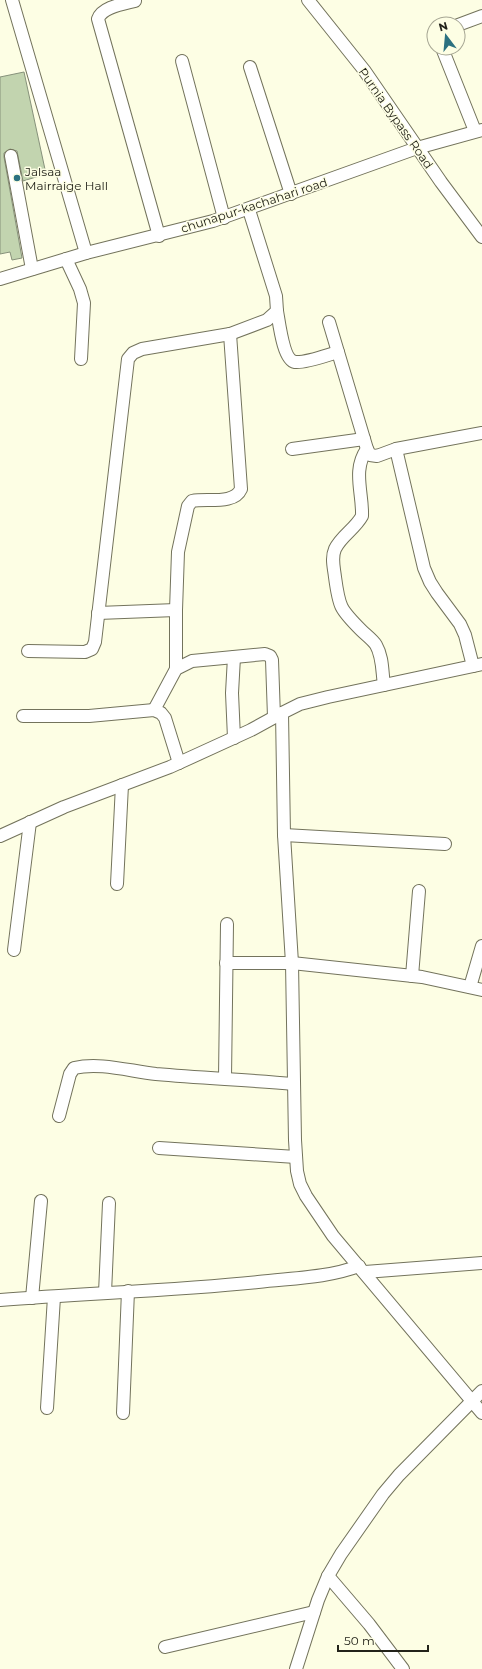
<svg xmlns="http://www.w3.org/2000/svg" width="482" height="1669" font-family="Montserrat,sans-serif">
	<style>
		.building { fill: #c2d4af; stroke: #86917b }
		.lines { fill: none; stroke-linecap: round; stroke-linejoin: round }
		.minor-casing { stroke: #73735c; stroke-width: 14 }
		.minor { stroke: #fff; stroke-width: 12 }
		.poi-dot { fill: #2c7180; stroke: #fdfee4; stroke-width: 1.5 }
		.labels { text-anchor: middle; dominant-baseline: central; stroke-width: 3; stroke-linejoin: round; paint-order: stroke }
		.street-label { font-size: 12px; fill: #23231a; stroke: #fdfee4 }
		.poi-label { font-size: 12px; fill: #23231a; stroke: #fdfee4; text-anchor: start }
	</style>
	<rect width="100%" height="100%" fill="#fdfee4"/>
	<polygon class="building" points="24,72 46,174 23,181 17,151 10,149 4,153 4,157 22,258 12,260 10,252 0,254 0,77"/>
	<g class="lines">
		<g class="minor-casing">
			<g id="minor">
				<polyline points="12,0 86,253"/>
				<polyline points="308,0 364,70 441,182 482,237"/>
				<path d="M135 1C123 4 102 7 98 19L159 236"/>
				<polyline points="458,25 482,16"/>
				<polyline points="442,48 475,131"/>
				<polyline points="182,61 224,218"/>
				<polyline points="250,67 291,194"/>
				<polyline points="11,156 32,269"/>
				<polyline points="66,259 80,289 84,303 81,359"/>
				<polyline points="0,279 86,253 213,221 417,148 482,130"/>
				<path d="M277 311C279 321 283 360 295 362 307 363 327 355 338 352"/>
				<polyline points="329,322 367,449 370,455 377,456 396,449 482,433"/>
				<polyline points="292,449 364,439"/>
				<path d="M367 449C352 470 363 493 362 516 355 529 341 536 335 549 331 558 334 568 335 577 339 607 340 609 361 630 366 635 373 640 376 645 383 657 382 672 384 685"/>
				<polyline points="396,449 424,568 430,582 437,593 460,624 465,635 473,666"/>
				<polyline points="98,613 176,610"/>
				<polyline points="28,651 85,652 92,649 95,642 128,359 133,353 142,349 230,334 267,320 277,311 276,296 249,210"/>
				<polyline points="234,657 232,693 234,738"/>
				<polyline points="482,664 328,697 300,704 282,713 284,835 292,963 295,1140 297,1171 300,1184 306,1196 333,1236 482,1413"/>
				<path d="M176 669V610L178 552 188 506 192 501C207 498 234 505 241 489L230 334"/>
				<polyline points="154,710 176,669 192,661 265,654 270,656 272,660 274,717"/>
				<polyline points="23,716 89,716 154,710 161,713 165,718 179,763"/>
				<polyline points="284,835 445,844"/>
				<polyline points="0,836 64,807 170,767 251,730 282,713"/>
				<polyline points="117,884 122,785"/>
				<polyline points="14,950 30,822"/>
				<polyline points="226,963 292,963 422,977 482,990"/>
				<polyline points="412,976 419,891"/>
				<polyline points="470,987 482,946"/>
				<polyline points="225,1078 227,924"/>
				<path d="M59 1116 70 1074 74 1068C100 1062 129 1071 156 1074 202 1078 248 1080 294 1084"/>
				<polyline points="159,1148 296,1157"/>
				<polyline points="365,1272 482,1263"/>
				<polyline points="105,1293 109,1203"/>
				<polyline points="32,1298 41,1201"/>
				<path d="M0 1300C86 1293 172 1291 258 1282 292 1278 327 1278 359 1266"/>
				<polyline points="47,1408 54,1297"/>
				<polyline points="123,1413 128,1291"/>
				<polyline points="328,1576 369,1624 403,1669"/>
				<polyline points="165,1647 314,1612"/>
				<polyline points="296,1669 318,1600 328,1576 341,1554 383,1494 399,1475 482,1391"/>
			</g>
		</g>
		<use href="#minor" class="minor"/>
	</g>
	<circle class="poi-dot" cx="17" cy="178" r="4"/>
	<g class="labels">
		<g class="street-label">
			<text transform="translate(396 118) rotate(55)">Purnia Bypass Road</text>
			<text transform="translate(254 205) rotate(-18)">chunapur-kachahari road</text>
		</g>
		<g class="poi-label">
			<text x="25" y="171">Jalsaa<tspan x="25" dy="14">Mairraige Hall</tspan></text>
		</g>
	</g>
	<g transform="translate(446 36) rotate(344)"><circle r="19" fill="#fdfee4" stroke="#a6a693"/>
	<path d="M0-3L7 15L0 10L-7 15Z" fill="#2c7180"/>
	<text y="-6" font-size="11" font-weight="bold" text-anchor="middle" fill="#23231a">N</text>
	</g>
	<path d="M338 1645v6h90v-6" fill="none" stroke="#23231a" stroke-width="2"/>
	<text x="344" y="1645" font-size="12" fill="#23231a" stroke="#fdfee4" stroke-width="3" paint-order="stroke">50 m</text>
</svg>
